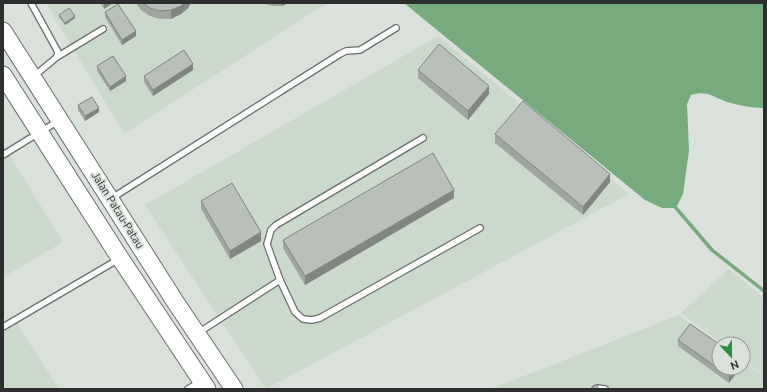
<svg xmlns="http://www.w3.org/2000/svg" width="767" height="392" font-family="Ubuntu,sans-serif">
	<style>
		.built { fill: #cbd8cc }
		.water { fill: #77ab7e }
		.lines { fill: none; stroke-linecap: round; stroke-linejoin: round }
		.stream { stroke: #77ab7e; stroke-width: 3.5 }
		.service-casing { stroke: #696f6a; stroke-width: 8 }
		.primary-casing { stroke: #696f6a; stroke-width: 19 }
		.service { stroke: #fff; stroke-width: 5.5 }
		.primary { stroke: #fff; stroke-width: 17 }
		.wall { fill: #9fa5a0 }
		.shaded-wall { fill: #828682 }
		.building { fill: #b9c0ba; stroke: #828682 }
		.labels { text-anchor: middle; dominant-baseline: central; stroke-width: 4; stroke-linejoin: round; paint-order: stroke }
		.street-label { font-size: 11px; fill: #2c2f2d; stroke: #dae1db }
	</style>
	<rect width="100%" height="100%" fill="#dae1db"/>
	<g class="built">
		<polygon points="46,3 327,3 124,134"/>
		<polygon points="438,36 629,194 266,389 145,205"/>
		<polygon points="3,145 63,242 3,277"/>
		<polygon points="729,269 764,298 764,375 743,359 743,344 722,344 681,313"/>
		<polygon points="679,315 720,344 719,344 719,368 743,368 743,361 764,376 764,389 491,389"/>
		<polygon points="17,324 59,389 3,389 3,332"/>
	</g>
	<path class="water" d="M404 3H764V108C752 108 738 105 727 102 713 97 707 90 691 95L687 104 689 151 683 194 676 208H662L645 200Z"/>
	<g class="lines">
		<polyline class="stream" points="676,208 712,250 764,291"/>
		<g class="service-casing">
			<g id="service">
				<polyline points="31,3 58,52 57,57 34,76"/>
				<polyline points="57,57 103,29"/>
				<polyline points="423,138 276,225 271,230 267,244 280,280 295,312 303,319 312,320 320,318 480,228"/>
				<polyline points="3,155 58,121"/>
				<polyline points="112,198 340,54 346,51 360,50 396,28"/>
				<polyline points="3,327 119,259"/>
				<polyline points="198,333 280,280"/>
				<polyline points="188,389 200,382"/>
				<polyline points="595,389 597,388 605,389"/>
			</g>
		</g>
		<g class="primary-casing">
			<g id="primary">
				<polyline points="3,31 176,303 234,389"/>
				<polyline points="3,75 120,258 207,389"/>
			</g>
		</g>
		<use href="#service" class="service"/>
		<use href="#primary" class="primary"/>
	</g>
	<g class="wall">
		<polygon points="100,3 113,3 104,9"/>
		<polygon points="136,3 191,3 188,8 181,14 171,19 160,19 150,16 141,10"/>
		<polygon points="261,3 288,3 282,6 272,6"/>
		<polygon points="105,12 136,36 122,45 105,17"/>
		<polygon points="59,15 75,18 65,25 59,17"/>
		<polygon points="97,66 126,81 110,91 97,71"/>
		<polygon points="193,70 153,96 144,82 144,76"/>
		<polygon points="418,70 489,94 468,120 418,78"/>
		<polygon points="78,105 99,112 85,121 78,110"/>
		<polygon points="495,134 610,182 583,215 495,143"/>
		<polygon points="454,198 305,285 283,248 283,240"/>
		<polygon points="201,201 261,241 230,259 201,209"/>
		<polygon points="678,340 719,368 740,368 729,383 678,346"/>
	</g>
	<g class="shaded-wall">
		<polygon points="106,3 113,3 104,9 104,4"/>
		<polygon points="184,3 191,3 188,8 181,14 171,19 171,10"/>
		<polygon points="282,3 288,3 282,6"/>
		<polygon points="75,16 75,18 65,25 65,23"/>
		<polygon points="136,31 136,36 122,45 122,40"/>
		<polygon points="193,64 193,70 153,96 153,90"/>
		<polygon points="126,76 126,81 110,91 110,87"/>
		<polygon points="489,86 489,94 468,120 468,111"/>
		<polygon points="99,108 99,112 85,121 85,116"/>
		<polygon points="610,174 610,182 583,215 583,207"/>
		<polygon points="454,190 454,198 305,285 305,276"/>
		<polygon points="261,232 261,241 230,259 230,251"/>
		<polygon points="735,368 740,368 729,383 729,376"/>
	</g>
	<g class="building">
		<polygon points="143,3 184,3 181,6 171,10 160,11 150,8"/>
		<polygon points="118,4 136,31 122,40 105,12"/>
		<polygon points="69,8 75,16 65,23 59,15"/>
		<polygon points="439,44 489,86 468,111 418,70"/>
		<polygon points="184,50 193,64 153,90 144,76"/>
		<polygon points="113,56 126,76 110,87 97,66"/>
		<polygon points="92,97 99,108 85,116 78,105"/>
		<polygon points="523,101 610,174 583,207 495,134"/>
		<polygon points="433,153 454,190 305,276 283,240"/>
		<polygon points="232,183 261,232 230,251 201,201"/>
		<polygon points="690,324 719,344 719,368 735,368 729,376 678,340"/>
		<polygon points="597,385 599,389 590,389"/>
	</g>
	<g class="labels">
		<g class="street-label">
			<text transform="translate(118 210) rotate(58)">Jalan Patau-Patau</text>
		</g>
	</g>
	<rect width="767" height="392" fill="none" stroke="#2c2f2d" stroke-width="8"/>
	<g transform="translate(731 356) rotate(158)"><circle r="19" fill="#dae1db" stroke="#949a95"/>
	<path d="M0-3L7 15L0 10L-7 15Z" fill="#2a8e43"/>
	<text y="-6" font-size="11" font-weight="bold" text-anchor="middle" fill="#2c2f2d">N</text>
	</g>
</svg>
